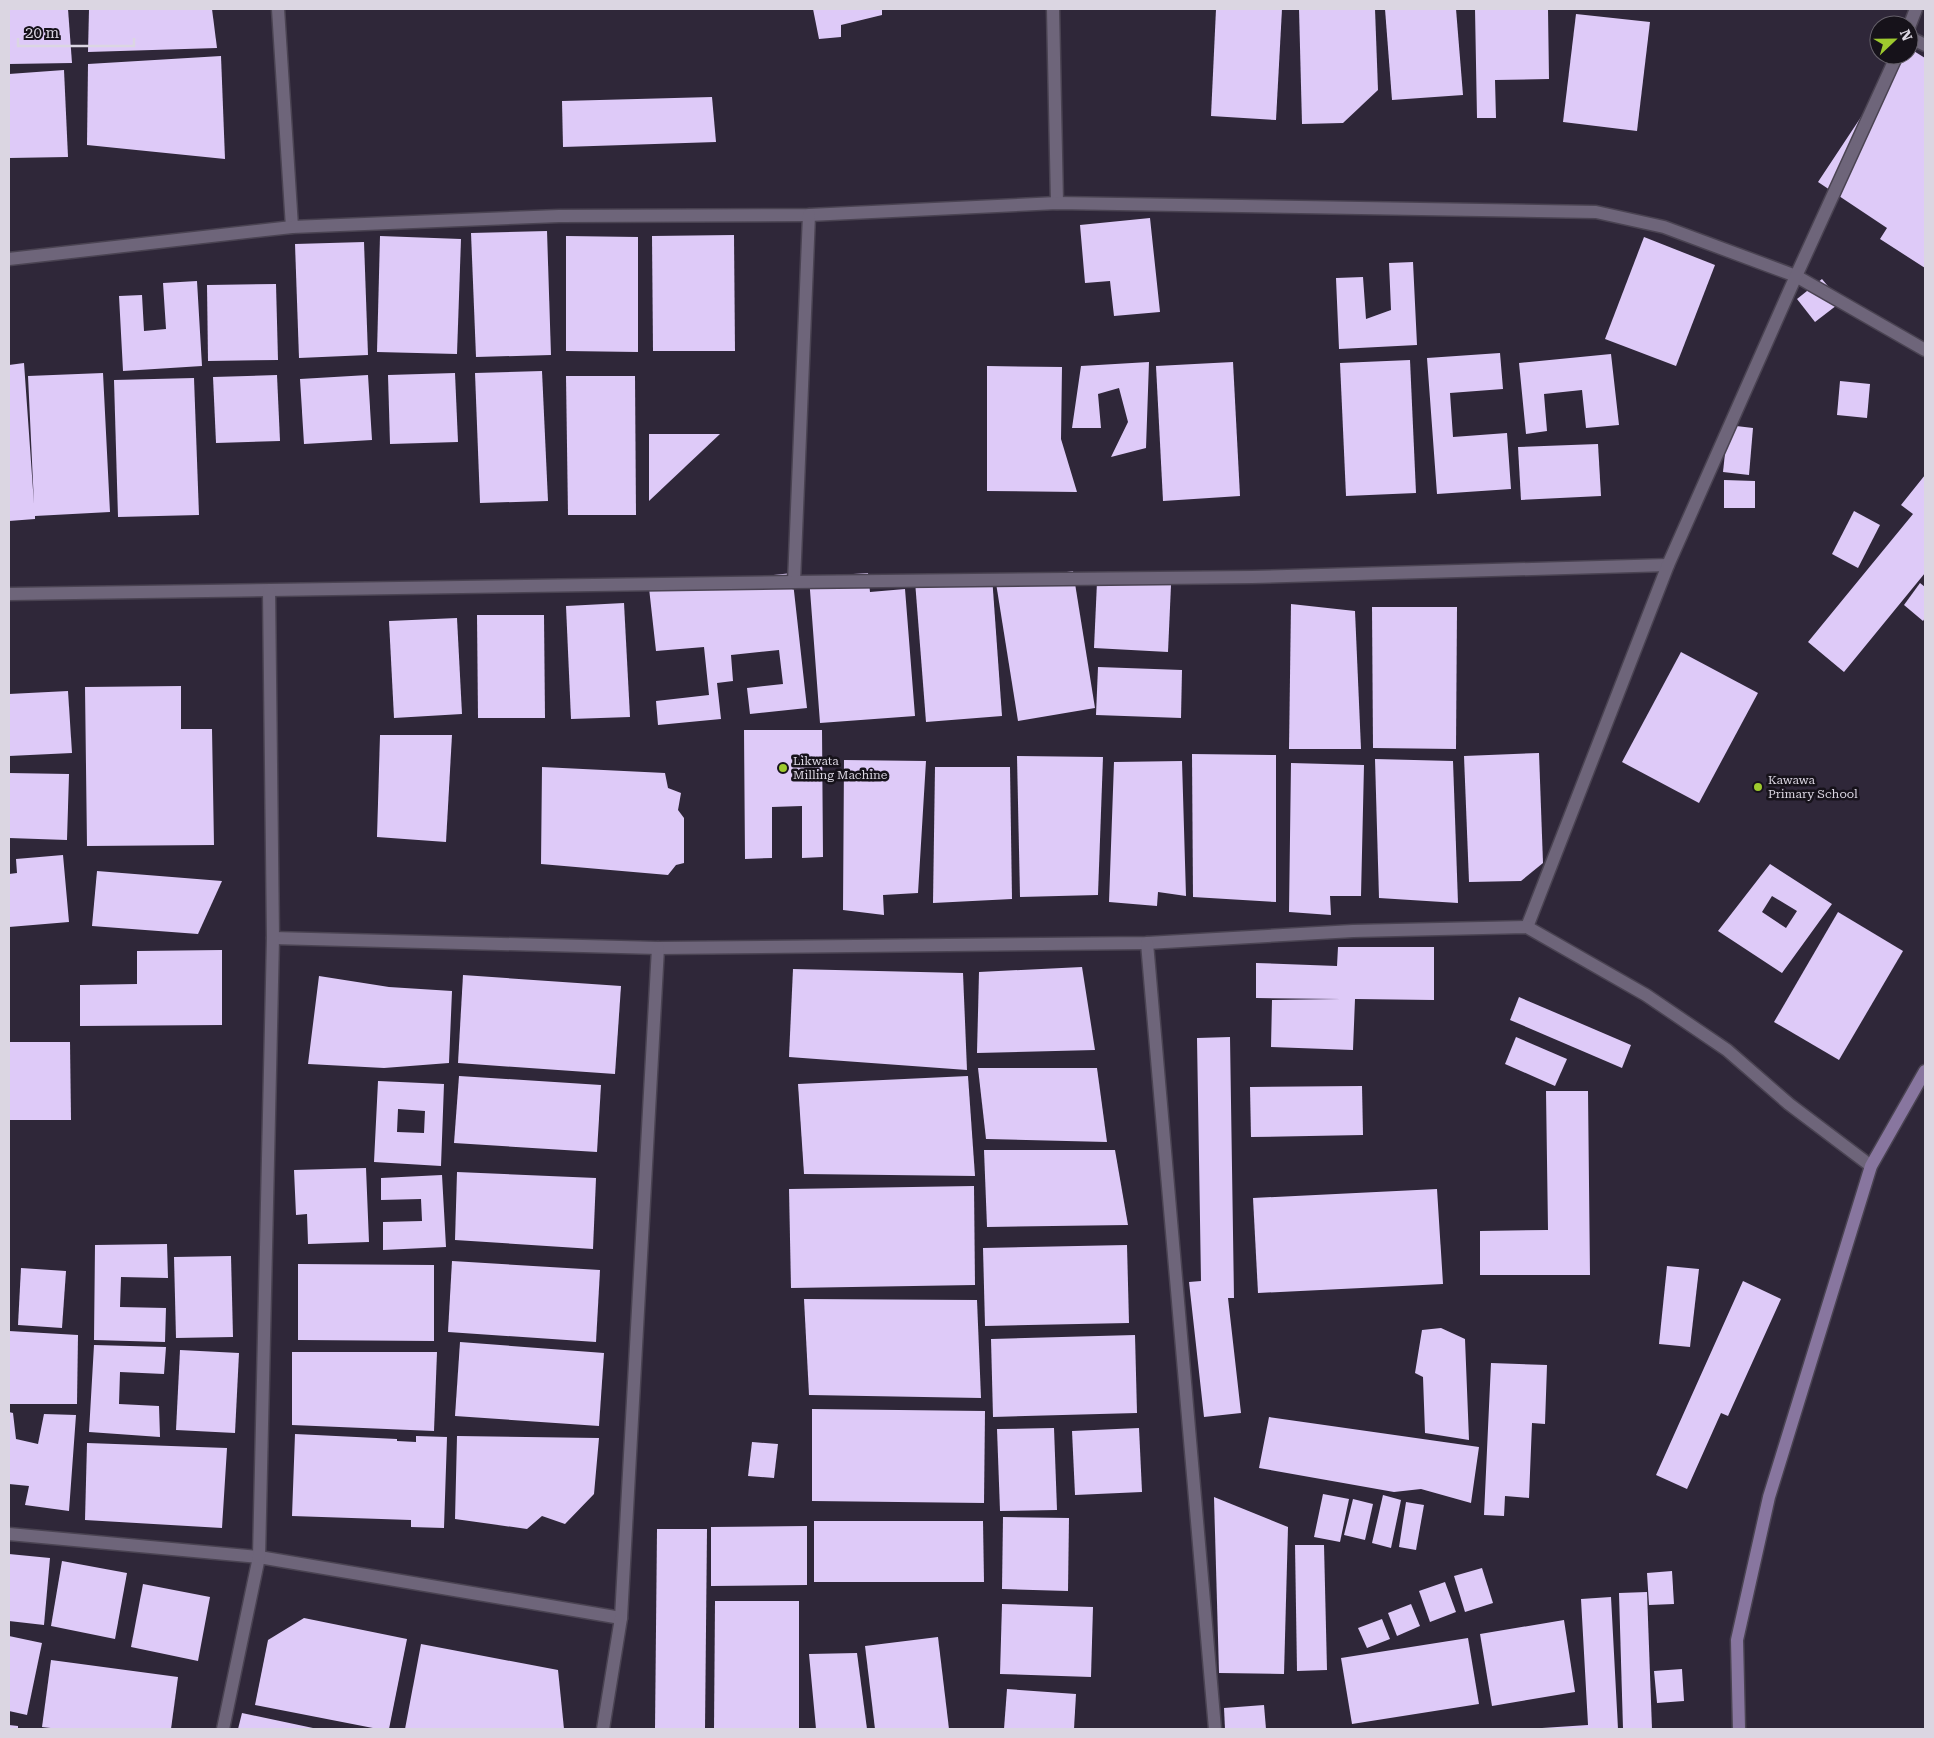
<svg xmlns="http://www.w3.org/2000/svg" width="1934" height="1738" font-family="'Roboto Serif',serif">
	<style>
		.building { fill: #decaf8; fill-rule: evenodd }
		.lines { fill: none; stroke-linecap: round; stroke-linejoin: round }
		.street-casing { stroke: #4a4352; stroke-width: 15 }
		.secondary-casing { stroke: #4a4352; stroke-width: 15 }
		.street { stroke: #6e657a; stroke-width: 12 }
		.secondary { stroke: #88769f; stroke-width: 12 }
		.poi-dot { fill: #9eca2e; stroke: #16121a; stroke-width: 2 }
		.labels { text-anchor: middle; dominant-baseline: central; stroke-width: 5; stroke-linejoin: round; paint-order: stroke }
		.poi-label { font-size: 12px; fill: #dbd6e2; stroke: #16121a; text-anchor: start }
	</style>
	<rect width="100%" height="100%" fill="#2f2739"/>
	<g class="building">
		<polygon points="9,9 68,9 72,63 9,64"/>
		<polygon points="89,9 212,9 217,48 88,52"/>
		<polygon points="813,9 882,9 882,15 841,25 841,37 819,39"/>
		<polygon points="1216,9 1282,9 1276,120 1211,116"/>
		<polygon points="1299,9 1375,9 1378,90 1343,123 1302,124"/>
		<polygon points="1385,9 1456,9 1463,95 1392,100"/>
		<polygon points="1475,9 1548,9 1549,79 1495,80 1496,118 1477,118"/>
		<polygon points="1576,14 1650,22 1637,131 1563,122"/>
		<polygon points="1909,48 1925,58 1925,268 1880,239 1887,228 1818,182 1902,55 1909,55"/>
		<polygon points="221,56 225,159 87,145 88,64"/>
		<polygon points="64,70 68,157 9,158 9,74"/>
		<polygon points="712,97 716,142 563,147 562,101"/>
		<polygon points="1150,218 1160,312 1114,316 1110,281 1085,283 1080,225"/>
		<polygon points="547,231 551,355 476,357 471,233"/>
		<polygon points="734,235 735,351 653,351 652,236"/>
		<polygon points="380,236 461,239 457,354 377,352"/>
		<polygon points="566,236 638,237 638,352 566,351"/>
		<polygon points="1644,237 1715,265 1676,366 1605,339"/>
		<polygon points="364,242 368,355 299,358 295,244"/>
		<polygon points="1413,262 1417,345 1339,349 1336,278 1363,277 1366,319 1391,310 1389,263"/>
		<polygon points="1822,279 1841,302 1815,322 1797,299"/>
		<polygon points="197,281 202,366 123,371 119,296 142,295 144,331 166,329 163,283"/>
		<polygon points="276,284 278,360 208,361 207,285"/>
		<polygon points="1500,353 1503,389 1450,393 1453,437 1507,433 1511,489 1437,494 1427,358"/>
		<polygon points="1611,354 1619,425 1586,428 1582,390 1544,394 1547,431 1526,434 1519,363"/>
		<polygon points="1410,360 1416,493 1346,496 1340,363"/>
		<polygon points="1149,362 1146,448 1111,457 1128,422 1119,388 1098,394 1101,428 1072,428 1081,366"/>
		<polygon points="1233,362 1240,496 1163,501 1156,366"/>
		<polygon points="24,363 34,504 28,376 103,373 110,512 35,516 35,519 9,521 9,365"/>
		<polygon points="987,366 1062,367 1061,439 1077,492 987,491"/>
		<polygon points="542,371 548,501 480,503 475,373"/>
		<polygon points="455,373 458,442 390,444 388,375"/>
		<polygon points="277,375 280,441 216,443 213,377"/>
		<polygon points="368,375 372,440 304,444 300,379"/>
		<polygon points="566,376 635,376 636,515 568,515"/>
		<polygon points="194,378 199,515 118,517 114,380"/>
		<polygon points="1840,381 1870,384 1867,418 1837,415"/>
		<polygon points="1728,425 1753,428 1749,475 1723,472"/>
		<polygon points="649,434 720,434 649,501"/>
		<polygon points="1598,444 1601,496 1521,500 1518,447"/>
		<polygon points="1925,475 1925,573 1844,672 1808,642 1913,514 1901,505"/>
		<polygon points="1724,480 1755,481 1755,508 1724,508"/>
		<polygon points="1854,511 1880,525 1858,568 1832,554"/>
		<polygon points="1073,571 1095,708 1018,721 996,583"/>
		<polygon points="792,573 807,708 750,714 747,688 783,684 779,650 731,655 733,681 717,683 721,719 658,725 656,701 709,695 704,647 656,651 649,588"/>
		<polygon points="868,573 870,592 905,589 915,716 820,723 809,577"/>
		<polygon points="992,576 1002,716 926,722 915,581"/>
		<polygon points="1097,582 1171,585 1168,652 1094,648"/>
		<polygon points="1920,583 1925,587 1925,618 1923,621 1904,605"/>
		<polygon points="624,603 630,717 571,719 566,606"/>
		<polygon points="1291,604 1355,611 1361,749 1289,749"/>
		<polygon points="1372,607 1457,607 1456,749 1373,748"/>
		<polygon points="477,615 544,615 545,718 478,718"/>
		<polygon points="457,618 462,714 394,718 389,621"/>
		<polygon points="1681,652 1758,693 1699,803 1622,762"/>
		<polygon points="1098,667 1182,670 1181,718 1096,715"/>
		<polygon points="181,686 181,729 212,729 214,845 87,846 85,687"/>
		<polygon points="68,691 72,753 9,756 9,694"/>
		<polygon points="744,730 822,730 823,857 802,858 802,806 772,807 772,858 745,859"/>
		<polygon points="380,735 452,735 446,842 377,837"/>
		<polygon points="1539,753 1543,863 1521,881 1469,882 1464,756"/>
		<polygon points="1192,754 1276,755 1276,902 1193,897"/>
		<polygon points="1017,756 1103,757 1098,895 1020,897"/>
		<polygon points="1375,759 1453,761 1458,903 1379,898"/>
		<polygon points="844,760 926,761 918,893 883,895 884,915 843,910"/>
		<polygon points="1182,761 1186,896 1158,892 1157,906 1109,902 1114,762"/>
		<polygon points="1291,763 1364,765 1361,896 1330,896 1331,915 1289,912"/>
		<polygon points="542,767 665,773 668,788 681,793 678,810 684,818 684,863 676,865 668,875 541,864"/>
		<polygon points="935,767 1010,767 1012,899 933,903"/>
		<polygon points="9,773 69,774 67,840 9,838"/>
		<polygon points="63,855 69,922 9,927 9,874 17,873 16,859"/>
		<path d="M1770 864 1832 904 1782 973 1718 931ZM1772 896 1797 911 1786 928 1762 912Z"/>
		<polygon points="97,871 222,881 198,934 92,926"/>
		<polygon points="1838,912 1903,951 1839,1060 1774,1022"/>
		<polygon points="1338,947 1434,947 1434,1000 1355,999 1353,1050 1271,1047 1272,1000 1341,999 1256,998 1256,963 1337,966"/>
		<polygon points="222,950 222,1025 80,1026 80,985 137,984 137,951"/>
		<polygon points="1082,967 1095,1050 977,1053 979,972"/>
		<polygon points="793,969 963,973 967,1070 789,1057"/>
		<polygon points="463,975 621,986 615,1074 458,1063"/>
		<polygon points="319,976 389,987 452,991 449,1063 384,1068 308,1064"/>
		<polygon points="1519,997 1631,1045 1622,1068 1510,1020"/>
		<polygon points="1230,1037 1234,1298 1228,1298 1241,1413 1204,1417 1189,1282 1201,1281 1197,1038"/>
		<polygon points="1516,1037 1567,1059 1555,1086 1505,1064"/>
		<polygon points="9,1042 70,1042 71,1120 9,1120"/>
		<polygon points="978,1068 1097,1068 1107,1142 986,1139"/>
		<polygon points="459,1076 601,1085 597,1152 454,1143"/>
		<polygon points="968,1076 975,1176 804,1174 798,1084"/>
		<path d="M378 1081 444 1084 441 1166 374 1162ZM398 1109 425 1111 424 1133 397 1132Z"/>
		<polygon points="1362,1086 1363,1135 1251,1137 1250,1087"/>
		<polygon points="1546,1091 1588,1091 1590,1275 1480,1275 1480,1231 1548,1230"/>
		<polygon points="984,1150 1115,1150 1128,1225 987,1227"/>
		<polygon points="366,1168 369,1242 308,1244 307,1214 296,1215 294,1170"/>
		<polygon points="457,1172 596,1178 593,1249 455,1240"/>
		<polygon points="442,1175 446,1247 383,1250 383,1222 422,1221 421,1199 381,1200 381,1178"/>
		<polygon points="974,1186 975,1285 791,1288 789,1189"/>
		<polygon points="1437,1189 1443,1284 1258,1293 1253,1198"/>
		<polygon points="167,1244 168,1278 121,1277 120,1307 166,1308 165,1342 94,1340 95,1245"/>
		<polygon points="1127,1245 1129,1323 985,1326 983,1248"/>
		<polygon points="231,1256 233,1337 176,1338 174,1257"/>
		<polygon points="452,1261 600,1270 596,1342 448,1332"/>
		<polygon points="298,1264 434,1265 434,1341 298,1340"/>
		<polygon points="1667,1266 1699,1269 1690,1347 1659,1344"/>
		<polygon points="21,1268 66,1271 62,1328 18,1325"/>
		<polygon points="1743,1281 1781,1299 1728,1416 1721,1413 1687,1489 1656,1475"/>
		<polygon points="804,1299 977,1300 981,1398 809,1395"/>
		<polygon points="1441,1328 1465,1339 1469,1440 1425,1433 1423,1377 1415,1373 1422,1330"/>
		<polygon points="9,1331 78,1335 77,1404 9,1404"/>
		<polygon points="1135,1335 1137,1413 993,1417 991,1339"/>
		<polygon points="460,1342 604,1353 599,1426 455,1416"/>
		<polygon points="94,1345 166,1347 164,1374 120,1372 119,1404 159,1406 160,1437 89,1432"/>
		<polygon points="180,1350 239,1353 235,1433 176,1430"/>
		<polygon points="292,1352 437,1352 434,1431 292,1425"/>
		<polygon points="1491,1363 1547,1365 1545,1424 1532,1423 1529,1498 1505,1496 1504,1516 1484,1515"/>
		<polygon points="812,1409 985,1411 984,1503 812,1501"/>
		<polygon points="9,1412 13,1413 16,1439 38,1444 44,1414 76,1415 69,1511 25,1505 29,1486 9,1484"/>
		<polygon points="1269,1417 1479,1447 1471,1503 1421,1489 1394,1492 1259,1468"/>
		<polygon points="1054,1428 1057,1510 1000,1511 997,1429"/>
		<polygon points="1139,1428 1142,1492 1075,1495 1072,1431"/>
		<polygon points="295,1434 397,1439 397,1441 416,1442 416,1436 447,1437 444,1528 411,1527 411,1520 292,1516"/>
		<polygon points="457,1436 599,1438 594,1494 565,1524 542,1516 527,1529 455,1519"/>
		<polygon points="752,1442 778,1444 774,1478 748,1476"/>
		<polygon points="87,1443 227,1448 222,1528 85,1520"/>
		<polygon points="1323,1494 1349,1499 1340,1542 1314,1537"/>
		<polygon points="1383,1495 1401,1500 1391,1548 1372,1543"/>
		<polygon points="1214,1497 1288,1527 1284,1674 1219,1673"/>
		<polygon points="1353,1499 1373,1504 1365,1540 1344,1535"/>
		<polygon points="1406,1502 1424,1505 1416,1550 1399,1547"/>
		<polygon points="1003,1517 1069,1518 1068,1591 1002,1589"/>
		<polygon points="814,1521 983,1521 984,1582 814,1582"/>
		<polygon points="807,1526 807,1585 711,1586 711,1527"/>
		<polygon points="657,1529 707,1529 705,1729 655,1729"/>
		<polygon points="1295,1545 1324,1545 1327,1670 1297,1671"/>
		<polygon points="9,1554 50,1558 44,1625 9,1621"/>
		<polygon points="62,1561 127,1573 115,1639 51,1626"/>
		<polygon points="1482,1568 1493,1603 1465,1612 1454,1576"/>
		<polygon points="1672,1571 1674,1604 1649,1605 1647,1573"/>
		<polygon points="1445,1582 1456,1612 1430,1622 1419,1591"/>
		<polygon points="143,1584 210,1597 198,1661 131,1647"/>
		<polygon points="1647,1592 1652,1729 1623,1729 1619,1593"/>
		<polygon points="1611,1597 1618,1729 1542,1729 1542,1728 1588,1725 1581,1599"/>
		<polygon points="715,1601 799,1601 799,1729 714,1729"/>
		<polygon points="1002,1604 1093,1607 1091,1677 1000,1674"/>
		<polygon points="1411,1604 1420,1626 1397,1636 1388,1613"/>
		<polygon points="304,1618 407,1639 389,1729 378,1729 255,1705 268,1640"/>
		<polygon points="1382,1619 1390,1639 1367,1648 1358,1628"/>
		<polygon points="1564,1620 1575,1692 1492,1706 1480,1634"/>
		<polygon points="9,1636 42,1643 27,1715 9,1711"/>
		<polygon points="938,1637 949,1729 875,1729 865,1646"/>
		<polygon points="1468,1638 1479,1704 1352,1724 1341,1658"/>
		<polygon points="421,1644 558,1670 564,1729 405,1729"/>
		<polygon points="857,1653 867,1729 816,1729 809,1654"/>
		<polygon points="51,1660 178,1677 171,1729 59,1729 42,1727"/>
		<polygon points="1682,1669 1684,1701 1657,1703 1654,1671"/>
		<polygon points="1007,1689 1076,1694 1074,1729 1004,1729"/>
		<polygon points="1264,1705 1266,1729 1225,1729 1224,1708"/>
		<polygon points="242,1713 313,1728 313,1729 238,1729"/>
		<polygon points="9,1725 18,1726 18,1729 9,1729"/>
	</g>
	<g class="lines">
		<g class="street-casing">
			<g id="street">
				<polyline points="278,9 292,227"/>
				<polyline points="1053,9 1057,203"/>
				<polyline points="1909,27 1916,9"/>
				<polyline points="1909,37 1925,45"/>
				<polyline points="9,259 292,227 559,216 809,215 1057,203 1596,212 1664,227 1796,276 1925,350"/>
				<polyline points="794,582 809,215"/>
				<polyline points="9,594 794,582 1252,577 1668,565"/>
				<polyline points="1527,927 1668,565 1796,276 1897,55"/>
				<polyline points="273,938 658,948 1147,943 1353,931 1527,927 1646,995 1727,1050 1789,1104 1871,1166"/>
				<polyline points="1147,943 1215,1729"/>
				<polyline points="9,1534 259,1557 621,1618"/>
				<polyline points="223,1729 259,1557 273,938 269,591"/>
				<polyline points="603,1729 621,1618 658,948"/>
			</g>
		</g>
		<g class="secondary-casing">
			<polyline id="secondary" points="1739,1729 1737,1640 1769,1497 1871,1166 1925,1071"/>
		</g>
		<use href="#street" class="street"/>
		<use href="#secondary" class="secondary"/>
	</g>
	<g class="poi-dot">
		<circle cx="783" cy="768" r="5"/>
		<circle cx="1758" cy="787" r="5"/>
	</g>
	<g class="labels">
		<g class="poi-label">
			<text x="793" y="761">Likwata<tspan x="793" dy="14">Milling Machine</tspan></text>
			<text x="1768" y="780">Kawawa<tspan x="1768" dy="14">Primary School</tspan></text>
		</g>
	</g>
	<rect width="1934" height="1738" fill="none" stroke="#dbd6e2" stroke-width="20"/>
	<g transform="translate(1894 40) rotate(68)"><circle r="24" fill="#16121a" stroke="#65606a"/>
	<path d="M0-4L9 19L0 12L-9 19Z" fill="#9eca2e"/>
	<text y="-8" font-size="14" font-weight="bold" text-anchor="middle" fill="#dbd6e2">N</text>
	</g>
	<path d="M18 38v8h116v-8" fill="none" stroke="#dbd6e2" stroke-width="2.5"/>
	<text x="25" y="38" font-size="15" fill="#dbd6e2" stroke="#16121a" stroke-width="4" paint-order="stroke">20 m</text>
</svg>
